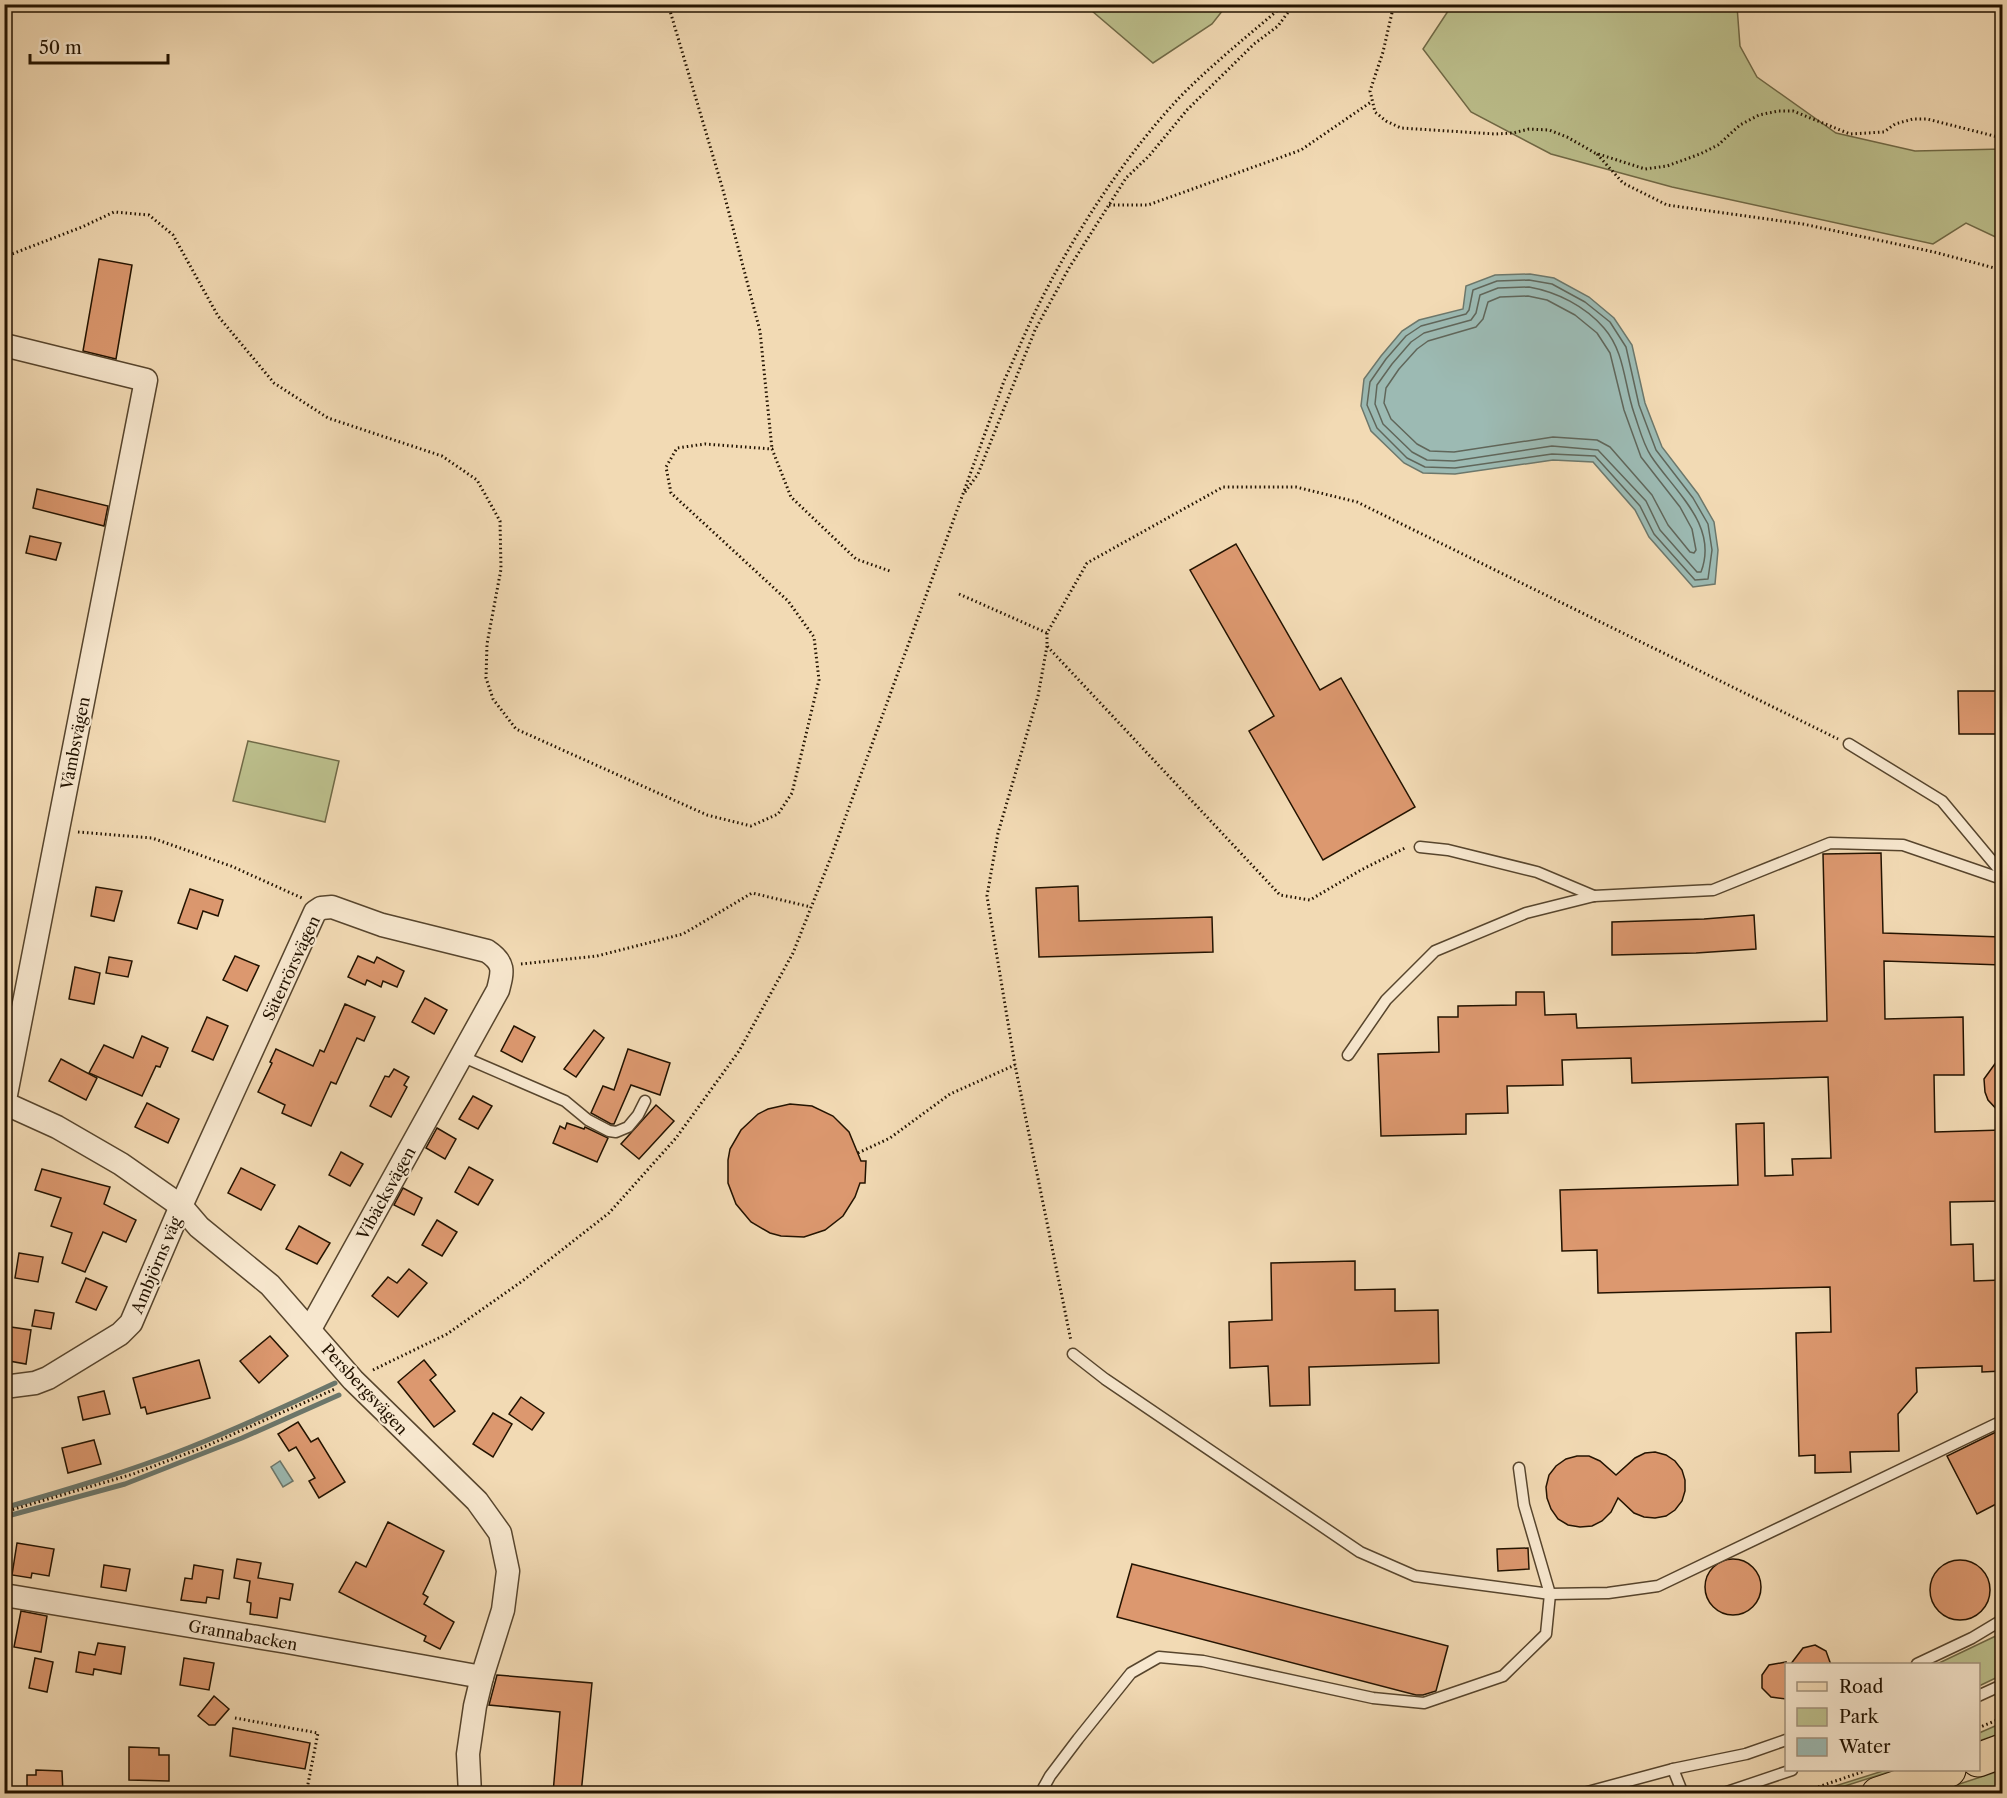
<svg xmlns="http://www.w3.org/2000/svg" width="2007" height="1798" font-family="'Libre Caslon Text',serif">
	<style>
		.green { fill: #bcbf8c; stroke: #706946; stroke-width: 1.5 }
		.water { fill: #9cbab3; stroke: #6c776b; stroke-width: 1.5 }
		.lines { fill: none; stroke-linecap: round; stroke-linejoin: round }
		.shore { stroke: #60665a; stroke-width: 1.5 }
		.stream { stroke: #6c776b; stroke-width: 5 }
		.building { fill: #dc986f; stroke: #231300; stroke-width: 1.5 }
		.lane-casing { stroke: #57452d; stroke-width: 13 }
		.street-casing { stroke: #57452d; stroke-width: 25 }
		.primary-casing { stroke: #231300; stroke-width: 35 }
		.path { stroke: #231300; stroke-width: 3; stroke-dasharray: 1.5 3; stroke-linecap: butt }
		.lane { stroke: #f7e7ce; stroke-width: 10 }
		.street { stroke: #f7e7ce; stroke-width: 22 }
		.primary { stroke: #f2dab4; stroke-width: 33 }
		.labels { text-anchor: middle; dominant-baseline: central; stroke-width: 4.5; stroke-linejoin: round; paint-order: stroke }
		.street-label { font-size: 16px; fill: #231300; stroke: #f7e7ce }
	</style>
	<rect width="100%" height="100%" fill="#f2dab4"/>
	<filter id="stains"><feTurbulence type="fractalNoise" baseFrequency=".00333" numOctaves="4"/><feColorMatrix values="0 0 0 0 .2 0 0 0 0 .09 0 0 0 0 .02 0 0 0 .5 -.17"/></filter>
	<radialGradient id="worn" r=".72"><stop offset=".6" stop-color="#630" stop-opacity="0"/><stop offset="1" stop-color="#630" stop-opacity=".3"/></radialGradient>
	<g class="green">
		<polygon points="1085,5 1227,5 1212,24 1153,63"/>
		<polygon points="1452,5 1734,5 1737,6 1740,46 1757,77 1836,133 1915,151 2002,149 2002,240 1966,223 1933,244 1672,187 1551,154 1471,112 1423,49"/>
		<polygon points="248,741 339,761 325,822 233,801"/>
		<polygon points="2002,1633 2002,1675 1979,1686 1978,1664 1937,1664"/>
		<polygon points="2002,1723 2002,1733 1979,1741 1979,1733"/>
		<polygon points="1886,1770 1895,1770 1823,1793 1813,1793"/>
		<polygon points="2002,1770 2002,1793 1932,1793"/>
	</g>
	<g class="water">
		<polygon points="1530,274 1554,278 1589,297 1614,318 1632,345 1645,403 1662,447 1698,494 1714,522 1718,550 1715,584 1693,587 1649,537 1635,510 1593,462 1553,460 1455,474 1423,473 1404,463 1371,431 1361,406 1364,379 1381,356 1402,331 1419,320 1463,309 1466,286 1495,275"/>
		<polygon points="280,1461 293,1481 283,1487 271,1467"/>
	</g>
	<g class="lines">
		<g class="shore">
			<polygon points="1529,280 1552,284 1585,302 1610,322 1626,347 1639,405 1656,450 1693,498 1708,524 1712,550 1708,579 1695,580 1654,534 1640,506 1595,456 1552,454 1455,468 1425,467 1407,458 1377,428 1367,405 1370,382 1386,359 1406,336 1421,326 1466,314 1469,310 1473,290 1497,281"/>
			<path d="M1529 287C1557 292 1585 306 1604 328 1625 352 1624 384 1634 413 1639 427 1643 444 1651 456 1674 491 1719 525 1701 572H1697L1660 530 1646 501 1598 450 1552 446 1454 461 1427 460 1412 452 1383 424 1375 404 1377 385 1392 364 1411 342 1424 333 1471 320 1476 313 1480 295 1498 288Z"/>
			<polygon points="1528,296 1547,300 1575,315 1597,333 1610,353 1624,410 1641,457 1680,507 1692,529 1696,550 1694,553 1690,552 1668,525 1652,495 1610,447 1597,440 1553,437 1454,452 1430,451 1417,444 1391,419 1384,403 1386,388 1399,369 1417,349 1428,341 1476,327 1483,319 1488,302 1500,297"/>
		</g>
		<g class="stream">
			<path d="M4 1508C66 1490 128 1472 188 1448 238 1428 286 1406 335 1383"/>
			<polyline points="4,1517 125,1484 242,1438 339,1395"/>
		</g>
	</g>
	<g class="building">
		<polygon points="99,259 132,265 116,359 83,351"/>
		<polygon points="37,489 108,506 104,526 33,508"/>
		<polygon points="30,536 61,543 56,560 26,553"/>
		<polygon points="1236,544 1320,690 1341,678 1415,807 1323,860 1249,731 1274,716 1190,570"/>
		<polygon points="1958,691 2002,691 2002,734 1959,734"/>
		<polygon points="1881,853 1883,933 2002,937 2002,965 1884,961 1885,1019 1963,1017 1964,1075 1934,1075 1935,1132 2002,1130 2002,1201 1950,1202 1951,1245 1973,1244 1974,1281 2002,1280 2002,1371 1982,1372 1982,1366 1916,1368 1917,1392 1898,1414 1899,1451 1850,1452 1851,1472 1815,1473 1815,1455 1799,1456 1796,1333 1831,1332 1830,1287 1598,1293 1597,1250 1562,1251 1560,1190 1738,1185 1736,1124 1764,1123 1765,1176 1793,1175 1792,1159 1831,1158 1828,1077 1632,1083 1631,1058 1562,1060 1563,1085 1507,1086 1508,1113 1466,1114 1466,1134 1381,1136 1378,1054 1439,1052 1438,1017 1458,1017 1458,1006 1516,1005 1516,992 1544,992 1545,1015 1576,1014 1577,1028 1827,1021 1823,854"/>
		<polygon points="1078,886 1079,921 1212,917 1213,952 1039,957 1036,888"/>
		<polygon points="96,887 122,891 114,921 91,916"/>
		<polygon points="190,889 223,900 218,916 203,911 197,929 178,923"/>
		<polygon points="1754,915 1756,949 1696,953 1612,955 1612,922 1704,919"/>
		<polygon points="235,956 259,966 247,991 223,980"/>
		<polygon points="358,956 374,963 377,957 404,971 397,987 383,981 381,987 367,980 365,985 348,977"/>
		<polygon points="109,957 132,961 128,977 106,973"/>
		<polygon points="75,967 100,973 94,1004 69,999"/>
		<polygon points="425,998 447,1010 434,1034 412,1022"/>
		<polygon points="345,1004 375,1017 364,1041 357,1038 336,1084 331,1082 311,1126 282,1113 285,1105 258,1092 272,1063 270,1062 276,1049 313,1066 320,1050 324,1052"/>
		<polygon points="207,1017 228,1026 213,1060 192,1051"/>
		<polygon points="514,1026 535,1037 522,1062 501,1051"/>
		<polygon points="594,1030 604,1038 576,1077 564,1069"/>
		<polygon points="142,1036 168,1048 160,1067 156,1066 142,1096 89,1073 104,1045 133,1058"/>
		<polygon points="628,1049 670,1063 660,1095 631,1085 614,1124 611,1124 591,1113 603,1086 614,1090"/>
		<polygon points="2002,1054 2002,1115 1988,1100 1985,1092 1984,1079"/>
		<polygon points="61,1059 97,1078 86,1100 49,1081"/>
		<polygon points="394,1069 409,1077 404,1085 407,1087 391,1117 370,1106 385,1076 389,1077"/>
		<polygon points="473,1096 492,1106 478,1129 459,1119"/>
		<polygon points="147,1103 179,1119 168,1143 135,1127"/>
		<polygon points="790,1104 812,1106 833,1116 849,1132 861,1161 866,1161 865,1183 860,1183 855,1197 843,1216 825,1230 804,1237 781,1236 770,1233 751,1222 736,1204 728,1183 728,1160 730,1149 741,1130 758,1114 768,1109"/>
		<polygon points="656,1105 674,1121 639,1159 621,1144"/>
		<polygon points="567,1123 584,1129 585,1127 608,1138 597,1162 553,1143 560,1126 565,1129"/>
		<polygon points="437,1128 456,1139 445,1159 426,1148"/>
		<polygon points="341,1152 363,1164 350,1186 329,1175"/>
		<polygon points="469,1167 493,1180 478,1205 455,1192"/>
		<polygon points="241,1168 275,1185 261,1210 228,1193"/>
		<polygon points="42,1169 110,1187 104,1204 136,1220 126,1242 103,1232 85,1272 62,1263 72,1233 51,1226 61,1198 35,1190"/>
		<polygon points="403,1188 422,1198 414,1215 394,1205"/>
		<polygon points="437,1220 457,1232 442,1256 422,1245"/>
		<polygon points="299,1226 330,1243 317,1264 286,1249"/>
		<polygon points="19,1253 43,1257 38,1282 15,1278"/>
		<polygon points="1355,1261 1355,1290 1395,1289 1395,1311 1438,1310 1439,1363 1309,1367 1310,1405 1270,1406 1268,1366 1230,1368 1229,1322 1272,1320 1271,1263"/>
		<polygon points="409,1269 427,1283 398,1317 372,1296 388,1277 397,1283"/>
		<polygon points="86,1278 107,1287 96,1310 76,1302"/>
		<polygon points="35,1310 54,1313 51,1329 32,1326"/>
		<polygon points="4,1326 31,1330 26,1364 4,1360"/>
		<polygon points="270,1336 288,1356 259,1383 240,1361"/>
		<polygon points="199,1360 210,1398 147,1414 145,1407 141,1408 133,1378"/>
		<polygon points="424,1360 436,1375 430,1380 455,1411 434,1427 398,1382"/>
		<polygon points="104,1391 110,1414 83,1420 78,1397"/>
		<polygon points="521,1397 544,1413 532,1430 509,1414"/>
		<polygon points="493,1413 512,1424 493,1457 473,1444"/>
		<polygon points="298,1422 311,1442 318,1438 345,1482 319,1498 309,1481 315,1478 296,1447 289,1451 278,1434"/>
		<polygon points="2002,1429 2002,1501 1977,1514 1947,1456"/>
		<polygon points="94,1440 101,1464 68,1473 62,1448"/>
		<polygon points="1655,1452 1666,1455 1675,1461 1682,1470 1685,1480 1685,1491 1682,1501 1675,1510 1666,1516 1655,1518 1644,1517 1634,1513 1618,1498 1611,1512 1602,1521 1592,1526 1580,1527 1568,1525 1558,1519 1551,1509 1547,1498 1546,1487 1549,1475 1556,1466 1566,1459 1577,1456 1589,1456 1600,1461 1616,1475 1635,1458 1645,1453"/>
		<polygon points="388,1522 444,1551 423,1594 428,1597 424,1604 454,1622 440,1649 424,1641 426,1636 339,1592 356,1562 366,1567"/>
		<polygon points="17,1543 54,1549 49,1576 32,1573 31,1578 12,1575"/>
		<polygon points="1528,1548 1529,1569 1498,1571 1497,1549"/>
		<polygon points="237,1559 261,1563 258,1578 293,1584 290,1600 280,1598 277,1618 250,1614 251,1603 247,1602 250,1581 234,1578"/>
		<circle cx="1733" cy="1587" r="28"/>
		<circle cx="1960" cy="1590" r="30"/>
		<polygon points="1132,1564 1448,1646 1436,1691 1423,1695 1416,1695 1117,1617"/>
		<polygon points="104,1565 130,1569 126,1591 101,1587"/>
		<polygon points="194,1565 223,1570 219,1599 207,1597 206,1603 181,1600 185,1578 192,1579"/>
		<polygon points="21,1611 47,1616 41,1652 14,1647"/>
		<polygon points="98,1643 125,1647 121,1674 94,1669 93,1675 76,1672 79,1652 95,1655"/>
		<polygon points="1815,1645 1826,1651 1831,1665 1790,1665 1803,1648"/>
		<polygon points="35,1658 53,1662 47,1692 29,1688"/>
		<polygon points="184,1658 214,1663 209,1690 180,1685"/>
		<polygon points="1786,1662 1786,1699 1771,1697 1762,1688 1762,1675 1769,1665"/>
		<polygon points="497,1675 592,1683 581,1794 553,1793 560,1712 489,1705"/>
		<polygon points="214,1696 229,1709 215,1725 209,1725 198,1716"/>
		<polygon points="233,1728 310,1743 305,1769 230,1756"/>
		<polygon points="129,1747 159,1748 159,1755 169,1755 169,1781 129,1780"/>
		<polygon points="36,1770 62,1771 63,1794 27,1794 27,1775 36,1775"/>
	</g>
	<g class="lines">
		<g class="lane-casing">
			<g id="lane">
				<polyline points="1849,744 1942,801 2002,873"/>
				<polyline points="1420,847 1448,850 1537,872 1594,896"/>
				<polyline points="1348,1055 1386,1000 1435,951 1526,913 1594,896 1713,890 1830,843 1903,845 2002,879"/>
				<polyline points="461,1056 565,1101 588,1120 609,1131 616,1132 628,1127 638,1115 645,1101"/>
				<polyline points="1073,1354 1105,1379 1360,1552 1415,1576 1550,1594 1608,1593 1658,1586 2002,1421"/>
				<polyline points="1917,1664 1972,1638 2002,1620"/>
				<polyline points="1978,1696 2002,1685"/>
				<polyline points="1673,1769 1683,1794"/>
				<polyline points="1040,1794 1050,1776 1078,1739 1131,1673 1159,1657 1203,1661 1373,1698 1424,1703 1503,1676 1546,1634 1550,1594 1524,1505 1519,1468"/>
				<polyline points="1580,1794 1673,1769 1746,1754 1786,1740"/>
				<polyline points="1721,1794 1792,1770"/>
			</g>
		</g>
		<g class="street-casing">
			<g id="street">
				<polyline points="4,345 146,380 4,1105"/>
				<polyline points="4,1103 57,1127 121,1164 181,1206 199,1227 270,1285 353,1380 477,1501 500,1533 508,1571 503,1610 482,1677 475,1706 468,1754 470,1794"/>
				<path d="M4 1387 35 1383 48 1378 120 1334 131 1323 181 1206 315 912 321 908 332 907 382 925 487 951C505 963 503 971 498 990L310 1329"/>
				<polyline points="4,1595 287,1642 482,1677"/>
			</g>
		</g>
		<g class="primary-casing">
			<g id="primary">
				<polyline points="1978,1760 2002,1751"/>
				<polyline points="1878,1794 1949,1770"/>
			</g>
		</g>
		<g class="path">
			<polyline points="668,4 723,190 760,331 772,449"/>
			<polyline points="1394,4 1383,52 1370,91 1375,112 1386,121 1401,128 1495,134 1513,133 1529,129 1549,130 1567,137 1595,153 1645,169 1667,166 1700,154 1718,145 1740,125 1759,115 1778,111 1793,111 1850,134 1884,132 1895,124 1913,119 1927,119 2002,138"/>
			<polyline points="1597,154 1623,183 1667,205 1803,224 1934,252 2002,270"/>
			<polyline points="1109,205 1148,205 1301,150 1371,102"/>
			<polyline points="4,257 82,227 114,212 149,215 173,235 218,316 274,383 328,418 442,456 477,480 500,521 501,569 487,644 486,678 493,699 516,729 707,815 751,826 778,814 792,793 819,680 814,637 788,601 671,493 666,467 677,448 705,444 772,449 791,497 856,559 890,571"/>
			<polyline points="965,492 978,474 1035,330 1069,268 1126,178 1149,156 1187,110 1254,44 1278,26 1294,4"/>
			<polyline points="959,594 1047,633 1087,563 1223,487 1296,487 1357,502 1838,739"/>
			<polyline points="1047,633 1047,646 1280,895 1310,900 1361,870 1405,848"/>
			<polyline points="1047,646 1038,696 998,833 987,896 1015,1065 1071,1341"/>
			<polyline points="78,832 152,838 231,866 302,898"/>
			<polyline points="521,964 597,956 683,934 752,893 811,907"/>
			<polyline points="858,1153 890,1138 950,1094 1015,1065"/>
			<path d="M373 1370 447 1334 521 1282 609 1213 676 1138 739 1051 793 953 831 857 1004 381C1015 357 1025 333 1036 310 1072 237 1123 158 1179 98 1212 64 1249 35 1285 4"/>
			<polyline points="4,1512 133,1474 204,1447 335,1389"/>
			<polyline points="235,1718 318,1733 306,1794"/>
			<polyline points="1978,1728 2002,1718"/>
			<polyline points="1797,1794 1865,1771"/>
		</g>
		<use href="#lane" class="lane"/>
		<use href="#street" class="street"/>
		<use href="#primary" class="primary"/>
	</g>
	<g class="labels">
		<g class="street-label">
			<text transform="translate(75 743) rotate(-79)">Våmbsvägen</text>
			<text transform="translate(291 968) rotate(-65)">Säterrörsvägen</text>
			<text transform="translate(386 1193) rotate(-61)">Vibäcksvägen</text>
			<text transform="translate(156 1265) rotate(-67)">Ambjörns väg</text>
			<text transform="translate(365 1389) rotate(47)">Persbergsvägen</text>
			<text transform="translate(243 1635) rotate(10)">Grannabacken</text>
		</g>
	</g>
	<rect width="2007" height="1798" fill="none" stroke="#f2dab4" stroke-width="24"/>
	<rect x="6" y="6" width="1995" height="1786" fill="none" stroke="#231300" stroke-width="3"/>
	<rect x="12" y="12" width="1983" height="1774" fill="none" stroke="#231300" stroke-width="1.5"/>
	<rect x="1785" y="1663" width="195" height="108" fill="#f7e7ce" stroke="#a2927c" stroke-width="1.5"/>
	<rect x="1797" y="1682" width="30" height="9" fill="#f2dab4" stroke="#a2927c" stroke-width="1.5"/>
	<text x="1839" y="1693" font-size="18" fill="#231300">Road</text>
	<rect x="1797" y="1708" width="30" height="18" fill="#bcbf8c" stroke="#a2927c" stroke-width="1.5"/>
	<text x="1839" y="1723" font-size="18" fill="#231300">Park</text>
	<rect x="1797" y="1738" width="30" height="18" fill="#9cbab3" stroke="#a2927c" stroke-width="1.5"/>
	<text x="1839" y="1753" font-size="18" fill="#231300">Water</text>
	<path d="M30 54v9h138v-9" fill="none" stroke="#231300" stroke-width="3"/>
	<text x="39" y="54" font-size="18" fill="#231300" stroke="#f7e7ce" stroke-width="4.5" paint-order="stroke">50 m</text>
	<rect width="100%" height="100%" filter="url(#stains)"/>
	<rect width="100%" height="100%" fill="url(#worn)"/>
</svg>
